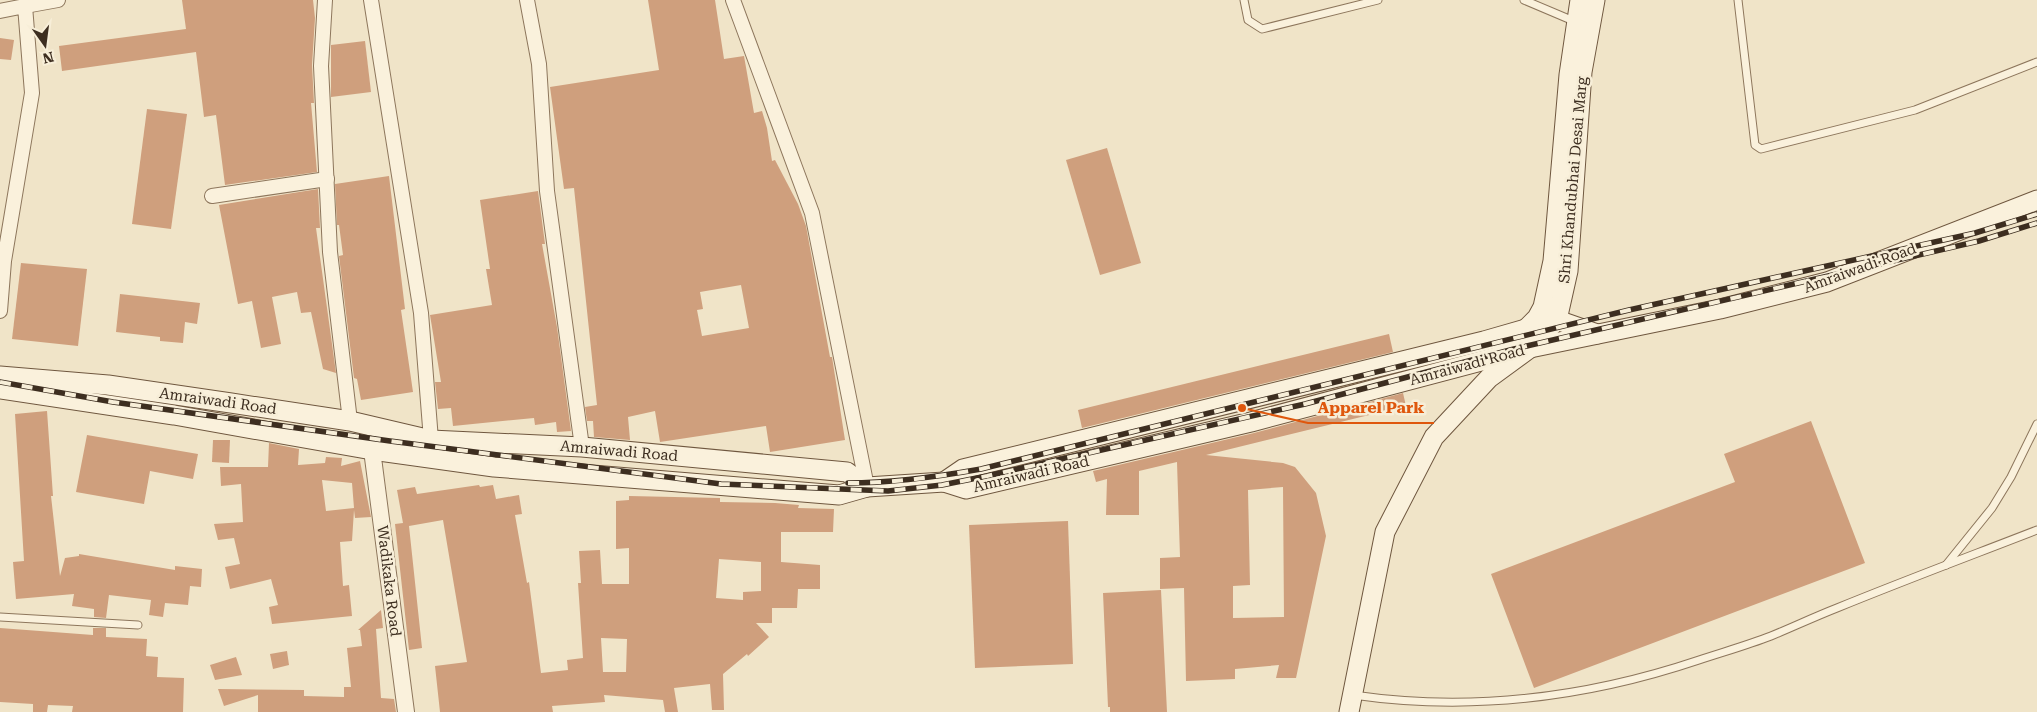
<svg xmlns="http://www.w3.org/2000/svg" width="2037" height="712" font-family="'Roboto Serif',serif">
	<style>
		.building { fill: #cf9f7d; fill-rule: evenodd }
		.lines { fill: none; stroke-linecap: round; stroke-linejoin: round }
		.service-casing { stroke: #8d765c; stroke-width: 9 }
		.minor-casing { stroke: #8d765c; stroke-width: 16 }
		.tertiary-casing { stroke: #8d765c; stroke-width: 18 }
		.secondary-casing { stroke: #6f573f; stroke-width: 21 }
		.service { stroke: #faf1dc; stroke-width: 7 }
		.minor { stroke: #faf1dc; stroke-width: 14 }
		.tertiary { stroke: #faf1dc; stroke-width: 16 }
		.secondary { stroke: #faf1dc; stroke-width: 19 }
		.rail-casing { stroke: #3d2e20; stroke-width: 5.5 }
		.rail { stroke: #f7eed8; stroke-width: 4; stroke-dasharray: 11; stroke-linecap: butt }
		.labels { text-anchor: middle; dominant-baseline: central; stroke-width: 5; stroke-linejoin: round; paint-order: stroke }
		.street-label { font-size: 15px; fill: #3d2e20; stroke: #f7eed8 }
		.leader { fill: none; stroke: #df570d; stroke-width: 2 }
		.callout-dot { fill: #df570d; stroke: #f7eed8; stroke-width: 2 }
		.callout-label { font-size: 16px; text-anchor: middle; font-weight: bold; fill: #df570d; stroke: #f7eed8; stroke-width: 5; stroke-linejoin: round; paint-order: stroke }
	</style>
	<rect width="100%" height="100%" fill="#f0e4c8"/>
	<g class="building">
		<polygon points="182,0 313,0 315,18 312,65 314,103 311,103 317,172 225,185 216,115 204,117 196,52 62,71 59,46 186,29"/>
		<path d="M648 0H715L724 59 744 56 754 113 762 111 767 128 772 161 775 160 798 204 806 226 830 357H832L845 440 770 452 766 426 660 442 655 411 628 417 630 440 594 437 593 421H587L585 407 597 405 574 188 564 189 550 87 659 70ZM741 285 749 328 702 336 697 310 703 309 700 292Z"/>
		<polygon points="0,38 14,40 11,60 0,59"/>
		<polygon points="365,41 371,92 331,97 331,45"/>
		<polygon points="147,109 187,114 171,229 132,224"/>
		<polygon points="1107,148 1141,263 1100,275 1066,160"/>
		<polygon points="389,176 405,309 401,310 413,392 361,400 357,379 354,378 339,256 343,255 339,225 337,225 335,184"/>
		<polygon points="318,189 320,228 316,228 336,373 323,369 311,312 301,313 297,292 272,297 281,344 261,348 252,301 238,304 219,205"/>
		<polygon points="538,191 545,244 542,244 557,327 571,431 557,432 556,422 535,425 534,418 453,426 451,408 438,409 435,382 441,382 430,315 492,305 486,269 490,269 480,200"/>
		<polygon points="21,263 87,269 78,346 12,339"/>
		<polygon points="120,294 200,303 197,324 185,322 183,343 160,341 160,337 116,332"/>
		<polygon points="1389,334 1393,352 1082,428 1078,410"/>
		<path d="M1403 393 1406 406 1206 455 1283 463 1295 467 1316 493 1326 536 1296 678H1276L1279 665 1235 669V679L1186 681 1184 588 1160 589V558L1180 557 1177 462 1139 471V515H1106L1107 479 1096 482 1093 471 1254 433ZM1283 487 1284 617 1233 618V586L1250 585 1248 490Z"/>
		<polygon points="47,411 53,496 51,496 60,576 65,558 79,556 79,554 175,570 175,566 202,569 201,587 190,586 188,605 165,603 163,617 149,615 151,600 109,595 106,618 94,617 94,609 72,606 74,594 16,599 13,562 24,561 15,414"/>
		<polygon points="1811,421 1865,563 1534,688 1491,574 1735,482 1724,454"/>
		<polygon points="87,435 198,454 193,479 150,471 144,504 76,492"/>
		<polygon points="213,440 230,440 229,463 212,462"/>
		<path d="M269 443 299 449 298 465 325 463 326 457 342 458 341 466 360 461 371 517 355 518 354 510 352 541 340 542 343 586 349 585 352 616 272 624 269 607 278 605 271 579 230 589 225 567 240 564 234 538 218 540 214 524 243 522 241 484 221 486 220 467H268ZM322 480 352 483 354 508 326 511Z"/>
		<path d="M479 485 480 487 493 485 496 499 519 495 522 514 515 515 527 583 529 582 541 673 568 670 567 660 583 658 578 583H581L579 551 600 550 602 584H629V548L616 549V501L629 500V496L720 498V502L775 503 799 505 798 508 834 509 833 532H781V562L820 565V589H798L797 608H772V623H756L769 637 748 656 747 654 723 674 724 710H712L710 684 674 688 678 712H665L663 700 604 695 605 702 552 706 553 712H440L435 666 467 662 443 520 409 526 422 648 409 650 395 524 403 523 397 490 415 487 417 494ZM719 559 761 562V591L743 592V600L716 598ZM601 638 627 639 626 672H603Z"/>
		<polygon points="1068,521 1073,664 975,668 969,525"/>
		<polygon points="1161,590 1167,712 1110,712 1110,707 1108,707 1103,593"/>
		<polygon points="381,610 383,628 376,629 381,698 394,699 396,712 258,712 258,695 224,706 218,689 304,690 304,696 344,697 344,687 351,687 347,648 362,646 360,630 358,630"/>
		<polygon points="0,628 93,635 93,628 106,628 106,637 147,639 146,656 158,657 157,677 184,678 183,712 72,712 73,706 48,705 47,712 33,712 33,704 0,702"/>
		<polygon points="287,651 289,665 273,669 270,654"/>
		<polygon points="236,657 242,675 215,680 210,665"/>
	</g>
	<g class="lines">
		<g class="service-casing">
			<g id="service">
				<polyline points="1244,0 1248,20 1262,29 1378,0"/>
				<polyline points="1524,0 1576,22"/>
				<polyline points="1738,0 1755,145 1761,149 1915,110 2037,62"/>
				<polyline points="1946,565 1992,508 2011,477 2037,424"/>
				<polyline points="0,617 138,625"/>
				<path d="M1353 695C1470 712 1586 698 1699 660 1723 652 1748 645 1771 636 1793 627 1814 617 1837 608 1903 581 1970 556 2037 530"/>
			</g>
		</g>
		<g class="minor-casing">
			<g id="minor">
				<polyline points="325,0 321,66 330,252 350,421"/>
				<polyline points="371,0 421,313 431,440"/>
				<polyline points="527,0 539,64 547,191 582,447"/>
				<polyline points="733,0 812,213 867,487"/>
				<polyline points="25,6 58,0"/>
				<polyline points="0,11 25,6 32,93 4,261 0,311"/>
				<polyline points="212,196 327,179"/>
			</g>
		</g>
		<g class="tertiary-casing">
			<polyline id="tertiary" points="372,450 406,712"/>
		</g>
		<g class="secondary-casing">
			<g id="secondary">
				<polyline points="1499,356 1537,318 1543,307 1553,261 1569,75 1580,0"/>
				<polyline points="0,376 108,385 231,403 350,421 431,440 582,447 847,472 867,487"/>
				<polyline points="0,389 174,415 372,450 494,467 839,495 867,487 944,482 966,489 1251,422 1530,348 1720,309 1827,282 2037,200"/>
				<polyline points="944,482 963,469 1484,341 1557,320 1597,334"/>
				<polyline points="1349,712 1385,532 1434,437 1489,378 1530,348 1557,320 1568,271 1582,72 1595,0"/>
			</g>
		</g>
		<use href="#service" class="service"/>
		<use href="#minor" class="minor"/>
		<use href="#tertiary" class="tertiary"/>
		<use href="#secondary" class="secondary"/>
		<g class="rail-casing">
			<g id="rail">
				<polyline points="0,382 113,402 390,441 721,484 888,491 942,485 987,476 1305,404 1514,349 1979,241 2037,223"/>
				<path d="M848 483C894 483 936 477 981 469L1629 310 1975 233 2037 214"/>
			</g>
		</g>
		<use href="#rail" class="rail"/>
	</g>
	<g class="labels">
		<g class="street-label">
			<text transform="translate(1573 180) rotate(-85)">Shri Khandubhai Desai Marg</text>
			<text transform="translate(1860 268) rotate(-20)">Amraiwadi Road</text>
			<text transform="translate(1467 365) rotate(-15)">Amraiwadi Road</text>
			<text transform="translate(218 401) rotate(8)">Amraiwadi Road</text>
			<text transform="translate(619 451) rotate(5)">Amraiwadi Road</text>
			<text transform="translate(1031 474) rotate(-13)">Amraiwadi Road</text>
			<text transform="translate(389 581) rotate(83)">Wadikaka Road</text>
		</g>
	</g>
	<path class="leader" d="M1242 408L1308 423H1434"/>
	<circle class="callout-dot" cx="1242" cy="408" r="5"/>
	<g class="callout-label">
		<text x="1371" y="413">Apparel Park</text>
	</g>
	<g transform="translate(45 45) rotate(166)" stroke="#f7eed8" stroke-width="4" paint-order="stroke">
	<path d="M0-4L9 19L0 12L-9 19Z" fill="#3d2e20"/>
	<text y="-8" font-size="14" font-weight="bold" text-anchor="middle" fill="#3d2e20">N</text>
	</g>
</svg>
